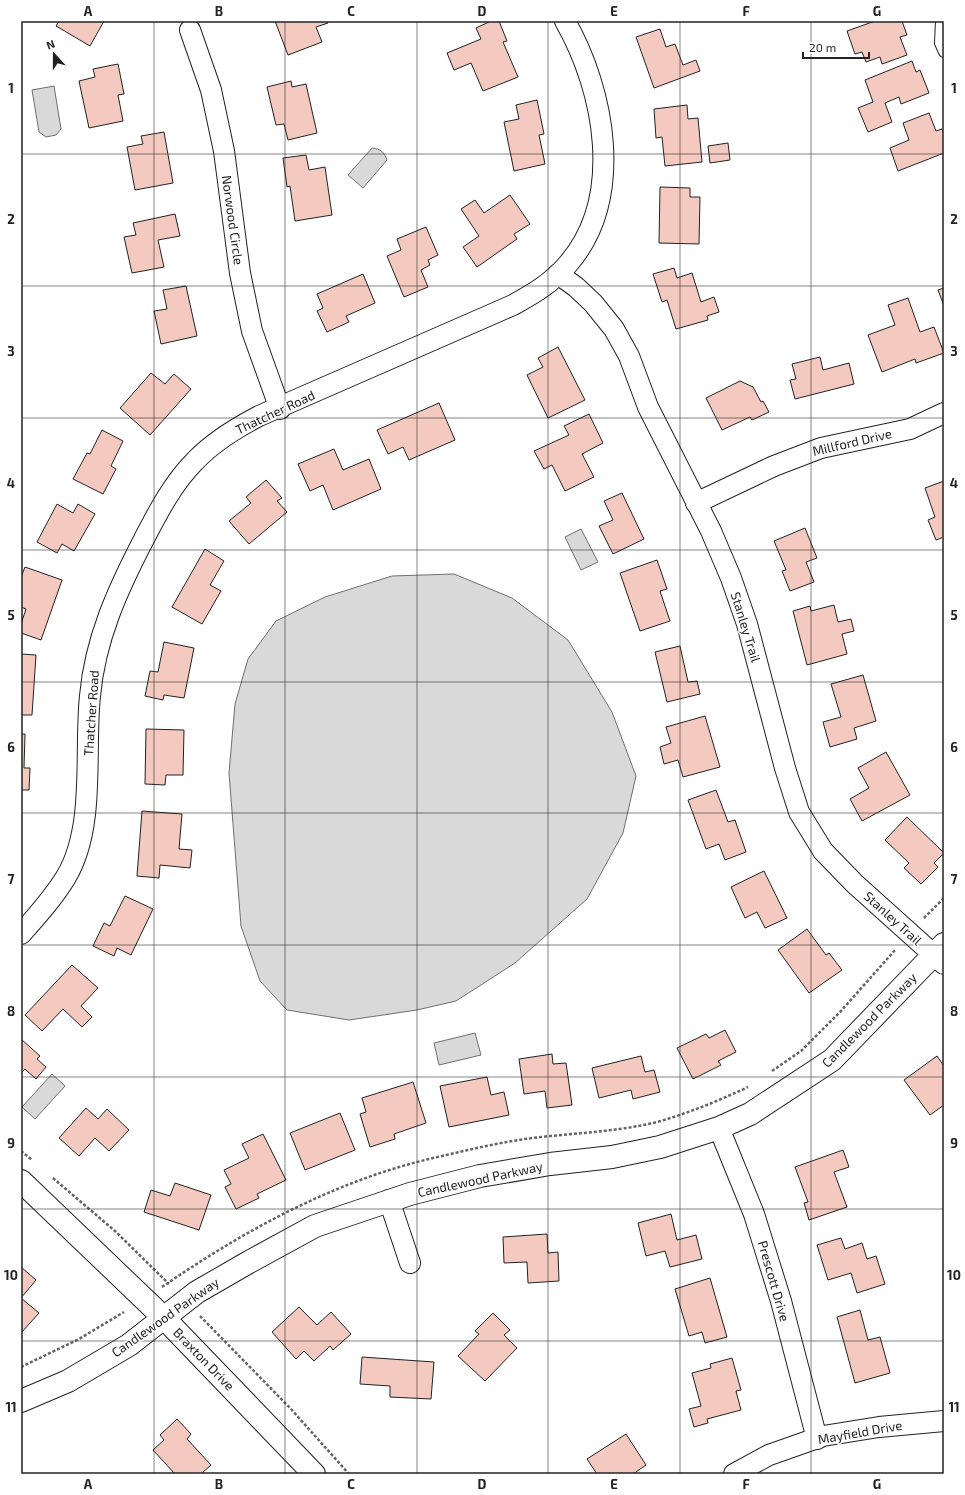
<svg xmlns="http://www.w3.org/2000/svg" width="965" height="1495" font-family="'Exo 2',sans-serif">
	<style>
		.water { fill: #d9d9d9; stroke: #6f6f6f }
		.building { fill: #f3c9c0; stroke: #222 }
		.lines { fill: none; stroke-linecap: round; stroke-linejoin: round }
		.lane-casing { stroke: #222; stroke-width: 12 }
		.street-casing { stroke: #222; stroke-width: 22 }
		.secondary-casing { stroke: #222; stroke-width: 24 }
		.path { stroke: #646464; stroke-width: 2.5; stroke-dasharray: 3 2; stroke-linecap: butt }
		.lane { stroke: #fff; stroke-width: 10 }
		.street { stroke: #fff; stroke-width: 20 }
		.secondary { stroke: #fff; stroke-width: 22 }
		.grid { fill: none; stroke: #222; stroke-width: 1; stroke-opacity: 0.55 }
		.labels { text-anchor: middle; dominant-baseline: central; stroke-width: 3; stroke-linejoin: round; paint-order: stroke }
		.street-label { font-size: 13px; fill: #222; stroke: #fff }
		.neatline { fill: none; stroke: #222; stroke-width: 1.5 }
		.grid-label { font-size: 13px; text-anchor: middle; font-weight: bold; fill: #222 }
	</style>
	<rect width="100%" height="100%" fill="#fff"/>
	<g class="water">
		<polygon points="54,86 61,129 56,135 46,137 39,132 32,90"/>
		<path d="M372 148C381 149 384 152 387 160L363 188 348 175Z"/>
		<polygon points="581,529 598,562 581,570 565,537"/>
		<polygon points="454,574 512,598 568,640 612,712 636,776 623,833 587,899 515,963 456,1001 417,1010 349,1020 287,1010 260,981 241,926 229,773 235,704 248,659 276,621 325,597 392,576"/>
		<polygon points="475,1033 481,1055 439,1065 434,1043"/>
		<polygon points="52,1074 65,1086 35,1119 22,1107"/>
	</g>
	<g class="building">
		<polygon points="59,21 104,21 90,46 56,26"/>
		<polygon points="275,21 327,21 328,23 316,27 322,42 288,55"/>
		<polygon points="491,21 499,21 507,41 503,42 518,77 483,91 471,63 454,70 447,53 481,39 476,28"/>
		<polygon points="875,21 902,21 907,35 900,37 907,55 882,64 880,57 866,62 862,52 855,54 847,31"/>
		<polygon points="660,29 666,47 675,44 683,65 696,60 700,71 654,88 636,37"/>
		<polygon points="912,61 916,72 920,70 929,93 901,104 899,97 885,103 892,122 868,132 858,108 873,102 865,80"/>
		<polygon points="118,64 124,94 118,95 123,121 89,128 79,81 95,77 93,69"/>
		<polygon points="291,81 292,87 306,84 317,133 288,140 284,124 276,125 267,87"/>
		<polygon points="537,100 544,134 539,135 545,164 514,171 504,122 519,119 516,105"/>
		<polygon points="687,105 688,119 698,118 702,162 665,166 662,137 656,138 654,109"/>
		<polygon points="929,113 936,131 942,129 944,135 944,153 898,171 890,148 909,140 903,123"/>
		<polygon points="164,132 173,183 135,190 127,147 143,144 141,136"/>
		<polygon points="728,143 730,160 710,163 708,146"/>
		<polygon points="306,155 309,170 325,167 332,215 295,221 290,186 287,187 283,158"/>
		<polygon points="660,187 690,188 690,197 700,197 699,244 659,243"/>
		<polygon points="510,195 530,224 514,234 517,239 477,267 463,247 479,236 461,209 475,200 484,213"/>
		<polygon points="175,214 180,236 158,240 164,267 132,273 124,237 136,235 133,223"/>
		<polygon points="426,227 438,255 428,260 430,265 421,270 428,287 404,297 387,256 401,250 397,239"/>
		<polygon points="674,268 677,278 692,273 701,302 714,297 719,312 707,316 708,320 676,329 667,300 662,302 653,274"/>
		<polygon points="363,274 375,303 346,316 349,322 327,332 317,311 323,308 317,294"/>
		<polygon points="186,286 197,336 161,344 154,311 167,309 163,290"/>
		<polygon points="944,288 944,306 938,290"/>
		<polygon points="908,298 920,332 934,327 944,353 916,363 915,359 882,372 868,335 895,325 888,305"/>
		<polygon points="558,347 585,400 548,418 527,375 543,367 538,358"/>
		<polygon points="820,357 823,370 849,363 854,384 795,399 790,380 796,379 792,364"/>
		<polygon points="151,373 165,384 174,374 191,389 150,435 120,408"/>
		<polygon points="740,381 753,387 761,402 763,401 769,412 752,420 750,417 722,430 706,398"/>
		<polygon points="439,403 455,440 409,460 403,447 388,454 377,430"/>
		<polygon points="589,414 603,443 582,454 594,477 565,491 552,465 544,469 534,451 569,435 564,426"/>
		<polygon points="102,430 123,441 111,466 116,469 103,494 73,479 87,453 90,454"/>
		<polygon points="334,449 343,470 369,459 381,489 333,510 323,485 310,491 298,464"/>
		<polygon points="266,480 282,498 277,501 287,512 249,544 229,521 251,503 246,497"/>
		<polygon points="944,481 944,537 936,540 928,520 935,517 925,488"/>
		<polygon points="622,493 644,539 613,554 599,526 613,520 604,501"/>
		<polygon points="57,504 73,513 78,504 95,514 74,551 62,544 57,553 37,542"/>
		<polygon points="805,528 817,558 806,562 814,582 790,591 782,571 786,570 774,541"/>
		<polygon points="205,549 224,561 210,585 221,591 202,624 172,607"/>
		<polygon points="657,560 667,589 660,591 670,621 640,631 620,573"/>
		<polygon points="25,567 62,580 41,640 21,633 21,624 26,609 21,607 21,577"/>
		<polygon points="834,605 838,622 851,619 854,631 842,634 847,654 807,665 793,611 810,606 811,611"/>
		<polygon points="164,642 194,648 184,698 164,695 163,700 145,696 150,671 158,672"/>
		<polygon points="680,646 688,682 697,681 700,694 667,702 655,652"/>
		<polygon points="21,654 36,655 32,715 21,715"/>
		<polygon points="863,675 876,721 854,728 857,739 830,747 823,722 841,717 831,684"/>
		<polygon points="705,716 720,767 683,777 678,760 664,764 660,747 671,743 666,727"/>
		<polygon points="146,729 184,730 183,775 166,775 165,785 145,784"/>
		<polygon points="21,734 25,734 24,768 30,768 29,790 21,790"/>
		<polygon points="886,752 910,795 862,821 850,799 869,788 858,768"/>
		<polygon points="716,790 728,822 735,820 746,852 725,860 719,844 706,849 688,800"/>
		<polygon points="142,811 182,814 179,849 192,850 190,868 160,865 159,878 137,876"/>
		<polygon points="907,817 944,853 934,863 938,867 921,884 904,868 909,863 885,840"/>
		<polygon points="764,871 787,918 765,928 757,912 745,918 731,887"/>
		<polygon points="125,896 153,909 131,955 117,948 114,956 93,946 104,923 110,926"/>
		<polygon points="807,929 826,955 829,953 842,970 809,993 778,950"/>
		<polygon points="72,965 98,988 81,1006 92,1017 82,1027 63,1009 42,1031 25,1015"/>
		<polygon points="725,1030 736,1052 718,1061 721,1065 693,1079 677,1048 706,1034 709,1038"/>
		<polygon points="21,1039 40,1056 37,1059 46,1067 36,1079 25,1069 21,1073"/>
		<polygon points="552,1054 553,1064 566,1063 572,1105 547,1108 545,1091 524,1094 519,1059"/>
		<polygon points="641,1056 645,1072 654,1070 660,1092 633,1099 631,1090 599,1098 592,1068"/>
		<polygon points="937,1056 944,1066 944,1105 930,1115 904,1080"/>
		<polygon points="487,1077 491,1095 504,1092 509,1115 449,1127 440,1086"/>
		<polygon points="413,1082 426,1123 394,1134 395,1139 370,1147 360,1114 366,1112 362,1098"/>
		<polygon points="86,1108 98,1119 107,1109 129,1130 109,1151 95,1138 79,1156 59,1138"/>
		<polygon points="340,1113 355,1150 305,1170 290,1133"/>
		<polygon points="263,1134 286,1180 257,1194 259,1198 236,1209 225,1187 231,1184 224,1170 249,1158 242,1144"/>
		<polygon points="843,1150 849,1167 834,1172 847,1207 809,1220 804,1203 808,1202 795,1167"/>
		<polygon points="175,1183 211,1195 199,1230 144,1212 151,1190 170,1196"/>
		<polygon points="671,1214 677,1240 696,1235 702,1259 670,1267 665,1251 646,1256 638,1223"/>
		<polygon points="547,1234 548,1253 558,1252 559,1281 528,1283 527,1262 504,1263 503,1237"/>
		<polygon points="841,1238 845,1249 862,1243 867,1259 876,1256 885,1284 857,1293 851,1273 828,1280 817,1245"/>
		<polygon points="21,1267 36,1280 21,1298"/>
		<polygon points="710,1278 727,1337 705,1343 702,1332 689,1336 675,1289"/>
		<polygon points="21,1298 39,1313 21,1333"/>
		<polygon points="299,1307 317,1325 331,1312 351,1334 333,1350 330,1346 314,1361 304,1351 296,1359 272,1332"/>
		<polygon points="860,1310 868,1340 880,1337 890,1373 855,1383 837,1317"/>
		<polygon points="493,1313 510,1330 504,1335 517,1348 485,1381 458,1356 479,1334 475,1331"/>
		<polygon points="362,1357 434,1362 431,1399 390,1397 390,1386 360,1384"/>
		<polygon points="732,1358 741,1390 736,1391 741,1410 707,1419 708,1423 694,1427 689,1409 701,1406 692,1373 711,1368 710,1364"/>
		<polygon points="177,1419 191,1434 187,1439 211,1465 201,1474 175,1474 153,1450 164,1440 160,1435"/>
		<polygon points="626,1434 646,1465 633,1474 597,1474 587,1459"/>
	</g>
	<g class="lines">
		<g class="lane-casing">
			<polyline id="lane" points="941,21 940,43 944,52"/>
		</g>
		<g class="street-casing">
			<g id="street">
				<polyline points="190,30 211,90 224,151 240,273 252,331 280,409"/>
				<polyline points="558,274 576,287 593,303 614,329 629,356 648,407 711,531 731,578 747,624 785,768 799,812 823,851 855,884 944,964"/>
				<polyline points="696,503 774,466 821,448 910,429 944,413"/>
				<path d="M21 934C37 916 54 897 66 877 96 827 84 752 90 696 95 639 118 589 144 539 158 512 173 483 195 461 213 442 236 428 259 416L513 305C533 294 552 283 568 264 625 198 605 91 565 21"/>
				<polyline points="719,1128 754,1214 781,1301 817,1439"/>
				<polyline points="389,1200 410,1263"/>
				<polyline points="734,1474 769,1455 823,1436 879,1427 944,1421"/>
			</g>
		</g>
		<g class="secondary-casing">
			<g id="secondary">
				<polyline points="21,1181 164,1318 314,1474"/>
				<polyline points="21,1401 68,1381 129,1345 197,1292 249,1262 315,1226 410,1194 480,1176 550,1164 612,1157 660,1147 719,1128 750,1114 832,1060 944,944"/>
			</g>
		</g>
		<g class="path">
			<polyline points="924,918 944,898"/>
			<polyline points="772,1071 801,1051 841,1011 896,949"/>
			<polyline points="21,1151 32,1160"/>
			<polyline points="53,1178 115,1231 169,1284"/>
			<path d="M162 1287C248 1228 340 1178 442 1156 472 1149 502 1142 532 1138 574 1133 616 1132 657 1122 689 1113 718 1101 748 1087"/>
			<polyline points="200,1316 291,1409 349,1474"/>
			<polyline points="21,1367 79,1339 124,1312"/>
		</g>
		<use href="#lane" class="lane"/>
		<use href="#street" class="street"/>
		<use href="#secondary" class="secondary"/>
	</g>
	<path class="grid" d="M154 21V1474M285 21V1474M417 21V1474M548 21V1474M680 21V1474M811 21V1474M21 154H944M21 286H944M21 418H944M21 550H944M21 682H944M21 813H944M21 945H944M21 1077H944M21 1209H944M21 1341H944"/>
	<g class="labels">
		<g class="street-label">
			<text transform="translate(233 220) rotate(82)">Norwood Circle</text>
			<text transform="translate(275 412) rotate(-25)">Thatcher Road</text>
			<text transform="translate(852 442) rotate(-13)">Millford Drive</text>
			<text transform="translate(746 627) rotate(73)">Stanley Trail</text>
			<text transform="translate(91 713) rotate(-86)">Thatcher Road</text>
			<text transform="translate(893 918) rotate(42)">Stanley Trail</text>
			<text transform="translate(869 1020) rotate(-45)">Candlewood Parkway</text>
			<text transform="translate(480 1179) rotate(-12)">Candlewood Parkway</text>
			<text transform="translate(774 1281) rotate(74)">Prescott Drive</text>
			<text transform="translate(165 1317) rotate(-35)">Candlewood Parkway</text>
			<text transform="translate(204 1359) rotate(46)">Braxton Drive</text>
			<text transform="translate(860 1432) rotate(-10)">Mayfield Drive</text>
		</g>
	</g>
	<rect width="965" height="1495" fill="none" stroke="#ffffff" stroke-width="44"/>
	<g transform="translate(54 54) rotate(339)" stroke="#ffffff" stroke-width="3" paint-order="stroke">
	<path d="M0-3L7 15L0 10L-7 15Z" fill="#222222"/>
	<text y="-6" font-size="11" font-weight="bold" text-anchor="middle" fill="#222222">N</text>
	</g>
	<path d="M803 52v6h66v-6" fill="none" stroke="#222222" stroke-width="2"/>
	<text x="809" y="52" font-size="12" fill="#222222" stroke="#ffffff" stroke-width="3" paint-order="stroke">20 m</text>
	<rect x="22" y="22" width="921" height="1451" class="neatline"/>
	<g class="grid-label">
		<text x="88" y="16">A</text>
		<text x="219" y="16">B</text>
		<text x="351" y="16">C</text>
		<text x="482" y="16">D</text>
		<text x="614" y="16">E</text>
		<text x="746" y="16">F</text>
		<text x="877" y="16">G</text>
		<text x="11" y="93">1</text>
		<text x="954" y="93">1</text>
		<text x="11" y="224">2</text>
		<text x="954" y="224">2</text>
		<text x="11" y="356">3</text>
		<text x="954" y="356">3</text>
		<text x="11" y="488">4</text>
		<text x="954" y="488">4</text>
		<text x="11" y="620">5</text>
		<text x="954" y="620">5</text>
		<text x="11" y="752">6</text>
		<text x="954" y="752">6</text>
		<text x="11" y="884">7</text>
		<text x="954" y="884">7</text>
		<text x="11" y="1016">8</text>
		<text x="954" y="1016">8</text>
		<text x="11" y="1148">9</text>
		<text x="954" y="1148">9</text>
		<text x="11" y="1280">10</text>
		<text x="954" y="1280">10</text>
		<text x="11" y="1412">11</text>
		<text x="954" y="1412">11</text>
		<text x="88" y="1489">A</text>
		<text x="219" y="1489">B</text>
		<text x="351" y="1489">C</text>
		<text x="482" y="1489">D</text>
		<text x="614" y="1489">E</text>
		<text x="746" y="1489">F</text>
		<text x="877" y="1489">G</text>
	</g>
</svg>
